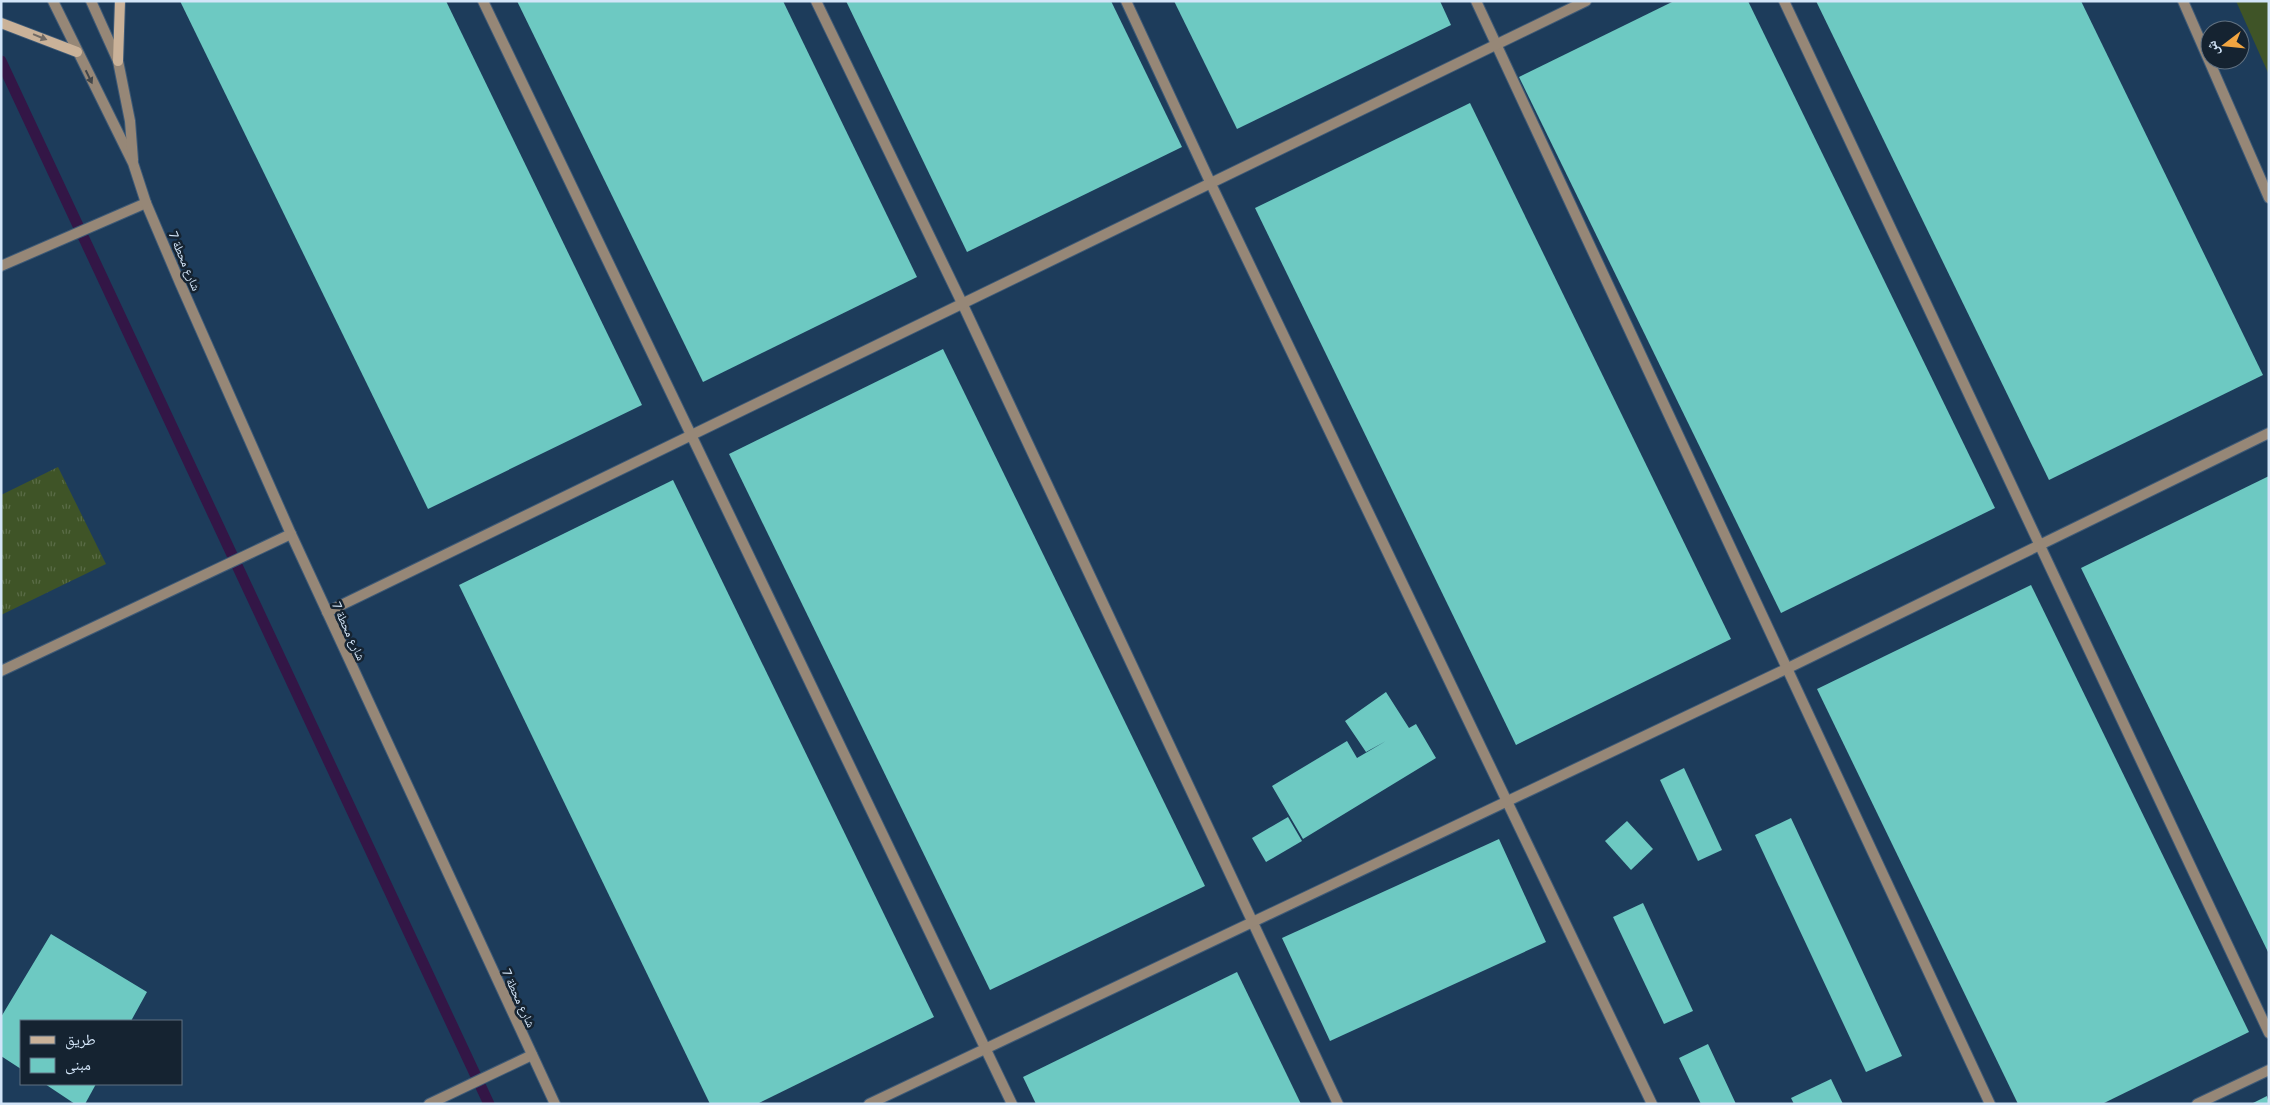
<svg xmlns="http://www.w3.org/2000/svg" width="2270" height="1105" font-family="Inter,'Noto Naskh Arabic',sans-serif">
	<style>
		.grass { fill: url(#grass-tufts) }
		.pitch { fill: #3f5427 }
		.lines { fill: none; stroke-linecap: round; stroke-linejoin: round }
		.stream { stroke: #331646; stroke-width: 11 }
		.building { fill: #6dc9c2 }
		.minor-casing { stroke: #3e5a77; stroke-width: 12 }
		.tertiary-casing { stroke: #3e5a77; stroke-width: 12 }
		.secondary-casing { stroke: #3e5a77; stroke-width: 12 }
		.minor { stroke: #968777; stroke-width: 10 }
		.tertiary { stroke: #968777; stroke-width: 10 }
		.secondary { stroke: #cab299; stroke-width: 10 }
		.oneway { fill: #706a65 }
		.oneway2 { fill: #42464a }
		.labels { text-anchor: middle; dominant-baseline: central; stroke-width: 5; stroke-linejoin: round; paint-order: stroke }
		.street-label { font-size: 12px; fill: #d3e5f8; stroke: #152331 }
	</style>
	<defs>
		<pattern id="grass-tufts" width="24" height="20" patternUnits="userSpaceOnUse" patternTransform="scale(1.25)"><rect width="24" height="20" fill="#3f5427"/><path d="M3 7l-1-3M5 7V3M7 7l1-3M15 17l-1-3M17 17v-4M19 17l1-3" fill="none" stroke="#5a6c47"/></pattern>
	</defs>
	<rect width="100%" height="100%" fill="#1d3c5b"/>
	<polygon class="grass" points="58,467 106,564 1,615 1,495"/>
	<polygon class="pitch" points="2236,1 2269,1 2269,75"/>
	<g class="lines">
		<polyline class="stream" points="1,61 489,1104"/>
	</g>
	<g class="building">
		<polygon points="180,1 446,1 642,405 428,509"/>
		<polygon points="517,1 783,1 917,277 703,382"/>
		<polygon points="846,1 1111,1 1182,147 967,252"/>
		<polygon points="1174,1 1440,1 1451,25 1237,129"/>
		<polygon points="1674,1 1748,1 1995,508 1781,613 1519,77"/>
		<polygon points="1816,1 2081,1 2263,375 2049,480"/>
		<polygon points="1470,103 1731,639 1516,745 1255,208"/>
		<polygon points="943,349 1205,886 990,990 729,454"/>
		<polygon points="2269,476 2269,954 2081,568"/>
		<polygon points="673,480 934,1017 757,1104 710,1104 459,585"/>
		<polygon points="2031,585 2249,1032 2102,1104 2018,1104 1817,689"/>
		<polygon points="1386,692 1409,728 1416,724 1436,758 1303,839 1272,786 1347,741 1357,758 1386,741 1366,752 1345,721"/>
		<polygon points="1684,768 1722,850 1698,861 1660,780"/>
		<polygon points="1288,817 1302,841 1266,862 1252,838"/>
		<polygon points="1791,818 1902,1056 1866,1072 1755,835"/>
		<polygon points="1627,821 1653,849 1631,870 1605,841"/>
		<polygon points="1499,839 1546,942 1330,1041 1282,938"/>
		<polygon points="1643,903 1693,1011 1664,1024 1613,917"/>
		<polygon points="51,934 147,992 131,1021 21,1021 21,1069 1,1056 1,1017"/>
		<polygon points="1237,972 1301,1104 1036,1104 1023,1077"/>
		<polygon points="1708,1044 1736,1104 1701,1104 1679,1058"/>
		<polygon points="1831,1079 1843,1104 1794,1104 1791,1098"/>
		<polygon points="45,1084 96,1084 85,1104 75,1104"/>
		<polygon points="2267,1096 2269,1104 2251,1104"/>
	</g>
	<g class="lines">
		<g class="minor-casing">
			<g id="minor">
				<polyline points="483,1 1012,1104"/>
				<polyline points="816,1 963,305 1338,1104"/>
				<polyline points="1126,1 1211,184 1652,1104"/>
				<polyline points="1476,1 1990,1104"/>
				<polyline points="1784,1 2269,1033"/>
				<polyline points="2183,1 2269,198"/>
				<polyline points="1,266 146,203"/>
				<polyline points="327,612 1586,1"/>
				<polyline points="1,671 291,534"/>
				<polyline points="429,1104 532,1055"/>
				<polyline points="869,1104 1786,669 2269,433"/>
				<polyline points="2197,1104 2269,1070"/>
			</g>
		</g>
		<g class="tertiary-casing">
			<g id="tertiary">
				<polyline points="53,1 133,163 146,203 180,283 291,534 555,1104"/>
				<polyline points="91,1 118,61 130,121 133,160"/>
			</g>
		</g>
		<g class="secondary-casing">
			<g id="secondary">
				<polyline points="1,23 77,52"/>
				<polyline points="118,61 120,1"/>
			</g>
		</g>
		<use href="#minor" class="minor"/>
		<use href="#tertiary" class="tertiary"/>
		<use href="#secondary" class="secondary"/>
	</g>
	<defs><path id="oneway-solid" d="M-6-.8H1V-3.2L6.5 0L1 3.2V.8H-6Z" transform="scale(1.25)"/></defs>
	<use class="oneway" href="#oneway-solid" transform="translate(40 37) rotate(22)"/>
	<use class="oneway2" href="#oneway-solid" transform="translate(89 77) rotate(64)"/>
	<g class="labels">
		<g class="street-label">
			<text transform="translate(185 261) rotate(67)">شارع محطة 7</text>
			<text transform="translate(349 631) rotate(65)">شارع محطة 7</text>
			<text transform="translate(519 998) rotate(65)">شارع محطة 7</text>
		</g>
	</g>
	<rect width="2270" height="1105" fill="none" stroke="#d3e5f8" stroke-width="5"/>
	<rect x="20" y="1020" width="162" height="65" fill="#152331" stroke="#617181"/>
	<rect x="30" y="1036" width="25" height="8" fill="#cab299" stroke="#617181"/>
	<text x="65" y="1045" font-size="15" fill="#d3e5f8">طريق</text>
	<rect x="30" y="1058" width="25" height="15" fill="#6dc9c2" stroke="#617181"/>
	<text x="65" y="1070" font-size="15" fill="#d3e5f8">مبنى</text>
	<g transform="translate(2225 45) rotate(254)"><circle r="24" fill="#152331" stroke="#617181"/>
	<path d="M0-4L9 19L0 12L-9 19Z" fill="#f2a541"/>
	<text y="-8" font-size="14" font-weight="bold" text-anchor="middle" fill="#d3e5f8">ش</text>
	</g>
</svg>
